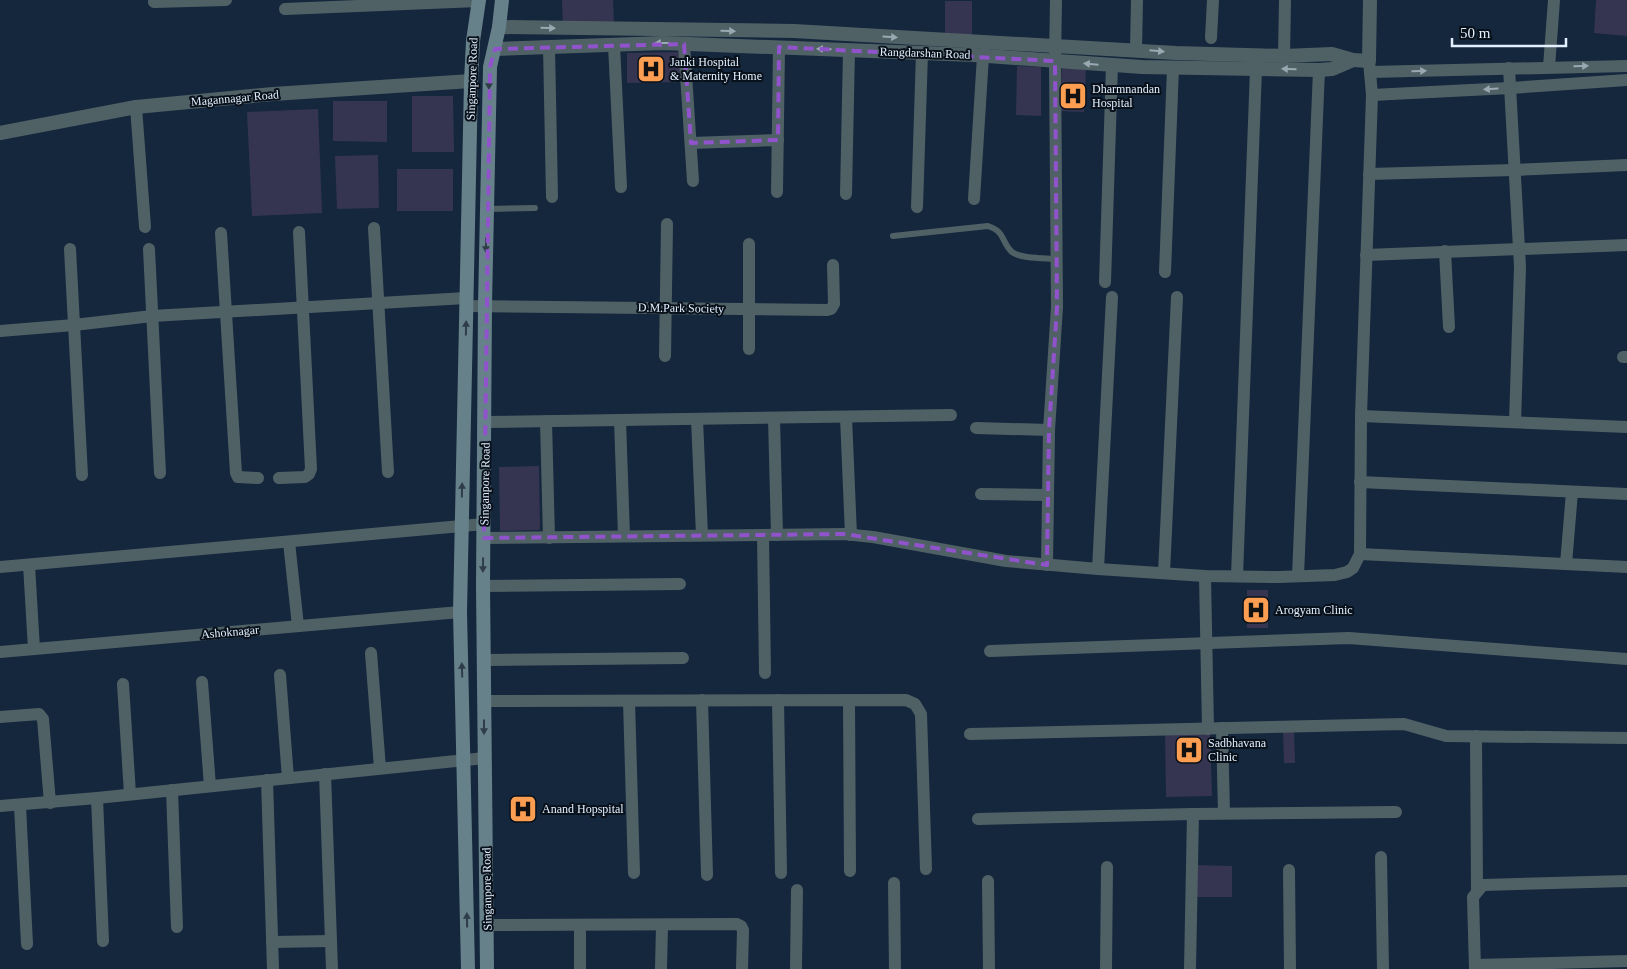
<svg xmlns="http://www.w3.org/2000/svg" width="1627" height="969" font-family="'Times New Roman',serif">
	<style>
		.building { fill: #363551 }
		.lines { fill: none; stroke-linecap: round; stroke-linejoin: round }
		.service { stroke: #506166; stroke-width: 6 }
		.minor { stroke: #506166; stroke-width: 12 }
		.tertiary { stroke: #506166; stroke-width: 14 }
		.secondary { stroke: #67818a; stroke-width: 14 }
		.oneway { fill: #9aa8b2 }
		.oneway2 { fill: #2e3d47 }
		.marked { fill: none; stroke: #9053cc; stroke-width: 4; stroke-dasharray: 10 6; stroke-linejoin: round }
		.labels { text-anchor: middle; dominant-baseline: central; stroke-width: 4; stroke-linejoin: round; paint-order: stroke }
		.street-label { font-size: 12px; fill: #e3f0ff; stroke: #08101a }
		.poi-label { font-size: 12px; fill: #e3f0ff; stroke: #08101a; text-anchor: start }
	</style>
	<rect width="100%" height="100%" fill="#14273d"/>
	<g class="building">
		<polygon points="562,0 613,0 614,24 563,26"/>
		<polygon points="1596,0 1627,0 1627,36 1594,33"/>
		<polygon points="945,1 972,1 972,35 945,34"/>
		<polygon points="682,52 682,82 627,83 627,53"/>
		<polygon points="1017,66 1041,67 1041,116 1016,115"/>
		<polygon points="1062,67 1086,68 1084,112 1060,111"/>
		<polygon points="412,96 453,96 454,152 412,152"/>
		<polygon points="333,101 387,101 387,142 333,141"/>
		<polygon points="318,109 322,213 252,216 247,112"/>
		<polygon points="378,155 379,208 337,209 335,156"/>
		<rect x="397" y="169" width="56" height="42"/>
		<polygon points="539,466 540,530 500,531 499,467"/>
		<rect x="1247" y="590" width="21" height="38"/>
		<polygon points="1210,730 1212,796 1166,797 1165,731"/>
		<polygon points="1283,730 1294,730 1295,763 1284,763"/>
		<polygon points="1195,865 1232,866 1232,897 1195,897"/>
	</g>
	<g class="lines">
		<g class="service">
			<polyline points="487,209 535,208"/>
			<path d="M893 236 988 226C1006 232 1001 242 1012 252 1020 259 1046 258 1056 259"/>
		</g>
		<g class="minor">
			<polyline points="154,2 226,0"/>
			<polyline points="285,9 478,1"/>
			<polyline points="1211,38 1213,0"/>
			<polyline points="684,44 693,181"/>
			<polyline points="614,45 621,187"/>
			<polyline points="549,47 552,197"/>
			<polyline points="1136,50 1137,0"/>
			<polyline points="1284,56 1285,0"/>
			<polyline points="1549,67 1554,0"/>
			<polyline points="1509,68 1520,267 1515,422"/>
			<polyline points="1370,72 1627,66"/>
			<polyline points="1372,95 1510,88 1627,80"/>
			<polyline points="136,107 145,227"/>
			<polyline points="691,143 778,140"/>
			<polyline points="1369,174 1514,170 1627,165"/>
			<polyline points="777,192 779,47"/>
			<polyline points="846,194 849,50"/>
			<polyline points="974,199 983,56"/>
			<polyline points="917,207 922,53"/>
			<polyline points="374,228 388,472"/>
			<polyline points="221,233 236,473 238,477 258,478"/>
			<polyline points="749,244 749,349"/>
			<polyline points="70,249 82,475"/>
			<polyline points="149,249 160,473"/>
			<polyline points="1445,251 1449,327"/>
			<polyline points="1366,255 1627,245"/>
			<polyline points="1165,272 1173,68"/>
			<polyline points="1105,282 1112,65"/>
			<polyline points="466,306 827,310 831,309 834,304 833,265"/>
			<polyline points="0,331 74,325 152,316 466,298"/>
			<polyline points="665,356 667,224"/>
			<polyline points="1623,357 1627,357"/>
			<polyline points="1361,416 1627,427"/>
			<polyline points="846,417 851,535"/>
			<polyline points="774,418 777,535"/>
			<polyline points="697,419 702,535"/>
			<polyline points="620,420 624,536"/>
			<polyline points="546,421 549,538"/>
			<polyline points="486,422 951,415"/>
			<polyline points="976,428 1049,430"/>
			<polyline points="279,478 305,477 309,474 311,469 299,232"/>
			<polyline points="1360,482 1627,494"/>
			<polyline points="981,494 1048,495"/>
			<polyline points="763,535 765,673"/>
			<polyline points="484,538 844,534 873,537 1006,561 1098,569 1205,576 1279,577 1335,575 1347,572 1353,568 1360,554 1361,416 1372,95 1369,61"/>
			<polyline points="289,542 298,626"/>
			<polyline points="1360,554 1627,567"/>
			<polyline points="1566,564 1572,492"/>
			<polyline points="29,565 34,649"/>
			<polyline points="1047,565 1049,430 1057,307 1055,61 1056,0"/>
			<polyline points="0,567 484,524"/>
			<polyline points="1098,569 1112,297"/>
			<polyline points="1164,573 1177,297"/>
			<polyline points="1205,576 1208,729"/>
			<polyline points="1237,576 1256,69"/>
			<polyline points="1298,576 1319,70"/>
			<polyline points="483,586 680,584"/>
			<polyline points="990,651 1349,638 1627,659"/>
			<polyline points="0,652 460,612"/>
			<polyline points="371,653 380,768"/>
			<polyline points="484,660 683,658"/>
			<polyline points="280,675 288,778"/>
			<polyline points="202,682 210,786"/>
			<polyline points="123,684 130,794"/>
			<polyline points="702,700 707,875"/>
			<polyline points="778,700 781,873"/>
			<polyline points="849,700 850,871"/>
			<polyline points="484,701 906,700 915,704 921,714 926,869"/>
			<polyline points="629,701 634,873"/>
			<polyline points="0,717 39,714 43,719 50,803"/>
			<polyline points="1222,728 1224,813"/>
			<polyline points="970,734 1404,724 1446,736 1627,738"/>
			<polyline points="1476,736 1477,890"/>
			<polyline points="325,774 332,969"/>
			<polyline points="267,780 273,969"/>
			<polyline points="172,790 177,927"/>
			<polyline points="97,798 103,941"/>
			<polyline points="0,806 97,798 485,758"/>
			<polyline points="20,806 27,944"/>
			<polyline points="978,819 1193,814 1396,812"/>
			<polyline points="1381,857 1383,969"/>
			<polyline points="1289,870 1290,969"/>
			<polyline points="988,881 989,969"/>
			<polyline points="894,883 895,969"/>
			<polyline points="487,925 737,924 741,926 743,930 742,969"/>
			<polyline points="272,942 331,941"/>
			<polyline points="1475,965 1627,961"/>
			<polyline points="580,969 580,925"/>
			<polyline points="661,969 662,925"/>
			<polyline points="796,969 797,890"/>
			<polyline points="1106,969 1107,867"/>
			<polyline points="1190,969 1193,814"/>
			<polyline points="1475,969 1473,897 1483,885 1627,881"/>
		</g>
		<g class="tertiary">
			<polyline points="499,27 794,31 1176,53 1284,56 1332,54 1353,60 1369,61 1370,0"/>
			<polyline points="495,49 663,43 974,55 1142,67 1319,70 1332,69 1353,60"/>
			<polyline points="0,133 136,107 273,94 471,81"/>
		</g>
		<g class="secondary">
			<polyline points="468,969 460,612 471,81 473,41 479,0"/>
			<polyline points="487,969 483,586 485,305 490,67 499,27 502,0"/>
		</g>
	</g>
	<defs><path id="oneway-solid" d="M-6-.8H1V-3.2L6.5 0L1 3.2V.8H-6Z" transform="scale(1.25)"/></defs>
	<g class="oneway">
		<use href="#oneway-solid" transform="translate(548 28) rotate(1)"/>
		<use href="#oneway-solid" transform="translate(728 31) rotate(1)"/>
		<use href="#oneway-solid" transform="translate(890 37) rotate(3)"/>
		<use href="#oneway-solid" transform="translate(662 43) rotate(180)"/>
		<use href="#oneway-solid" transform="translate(824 49) rotate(-178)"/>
		<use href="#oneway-solid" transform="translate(1157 51) rotate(5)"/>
		<use href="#oneway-solid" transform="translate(1091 64) rotate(-175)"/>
		<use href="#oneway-solid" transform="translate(1581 66) rotate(-1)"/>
		<use href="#oneway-solid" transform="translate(1289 69) rotate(-179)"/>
		<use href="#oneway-solid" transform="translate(1419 71) rotate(-2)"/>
		<use href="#oneway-solid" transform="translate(1491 89) rotate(177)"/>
	</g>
	<g class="oneway2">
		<use href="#oneway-solid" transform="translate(489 82) rotate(91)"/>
		<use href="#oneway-solid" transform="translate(486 245) rotate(91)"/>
		<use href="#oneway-solid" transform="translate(466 328) rotate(-89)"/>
		<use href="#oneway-solid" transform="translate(462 490) rotate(-89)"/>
		<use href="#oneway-solid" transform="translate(483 565) rotate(91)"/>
		<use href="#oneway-solid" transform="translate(462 670) rotate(-92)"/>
		<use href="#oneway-solid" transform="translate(484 727) rotate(90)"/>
		<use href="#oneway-solid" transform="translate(467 920) rotate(-91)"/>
	</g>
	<path class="marked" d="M684 44 691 143 778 140 779 47 1055 61 1057 307 1049 430 1047 565 844 534 484 538 490 67 495 49Z"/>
	<defs>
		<g id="hospital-square" transform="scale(1.4375)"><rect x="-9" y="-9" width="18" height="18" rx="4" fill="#fc9e52" stroke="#08101a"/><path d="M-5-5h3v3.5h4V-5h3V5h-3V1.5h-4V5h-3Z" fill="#111"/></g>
	</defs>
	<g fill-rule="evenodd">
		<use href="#hospital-square" x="651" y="69"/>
		<use href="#hospital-square" x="1073" y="96"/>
		<use href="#hospital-square" x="1256" y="610"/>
		<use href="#hospital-square" x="1189" y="750"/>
		<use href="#hospital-square" x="523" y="809"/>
	</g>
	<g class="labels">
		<g class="street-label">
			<text transform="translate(925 53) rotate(2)">Rangdarshan Road</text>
			<text transform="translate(472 79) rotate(-88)">Singanpore Road</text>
			<text transform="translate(235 98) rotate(-5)">Magannagar Road</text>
			<text transform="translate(681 308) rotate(1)">D.M.Park Society</text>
			<text transform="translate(485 484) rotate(-89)">Singanpore Road</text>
			<text transform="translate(230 632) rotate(-5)">Ashoknagar</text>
			<text transform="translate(487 889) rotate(-91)">Singanpore Road</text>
		</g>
		<g class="poi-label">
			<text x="670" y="62">Janki Hospital<tspan x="670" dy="14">&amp; Maternity Home</tspan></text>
			<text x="1092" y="89">Dharmnandan<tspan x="1092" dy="14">Hospital</tspan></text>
			<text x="1275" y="610">Arogyam Clinic</text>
			<text x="1208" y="743">Sadbhavana<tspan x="1208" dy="14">Clinic</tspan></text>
			<text x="542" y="809">Anand Hopspital</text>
		</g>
	</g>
	<path d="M1452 38v8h114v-8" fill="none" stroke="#e3f0ff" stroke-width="2.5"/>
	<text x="1460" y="38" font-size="15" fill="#e3f0ff" stroke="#08101a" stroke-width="4" paint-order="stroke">50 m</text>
</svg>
